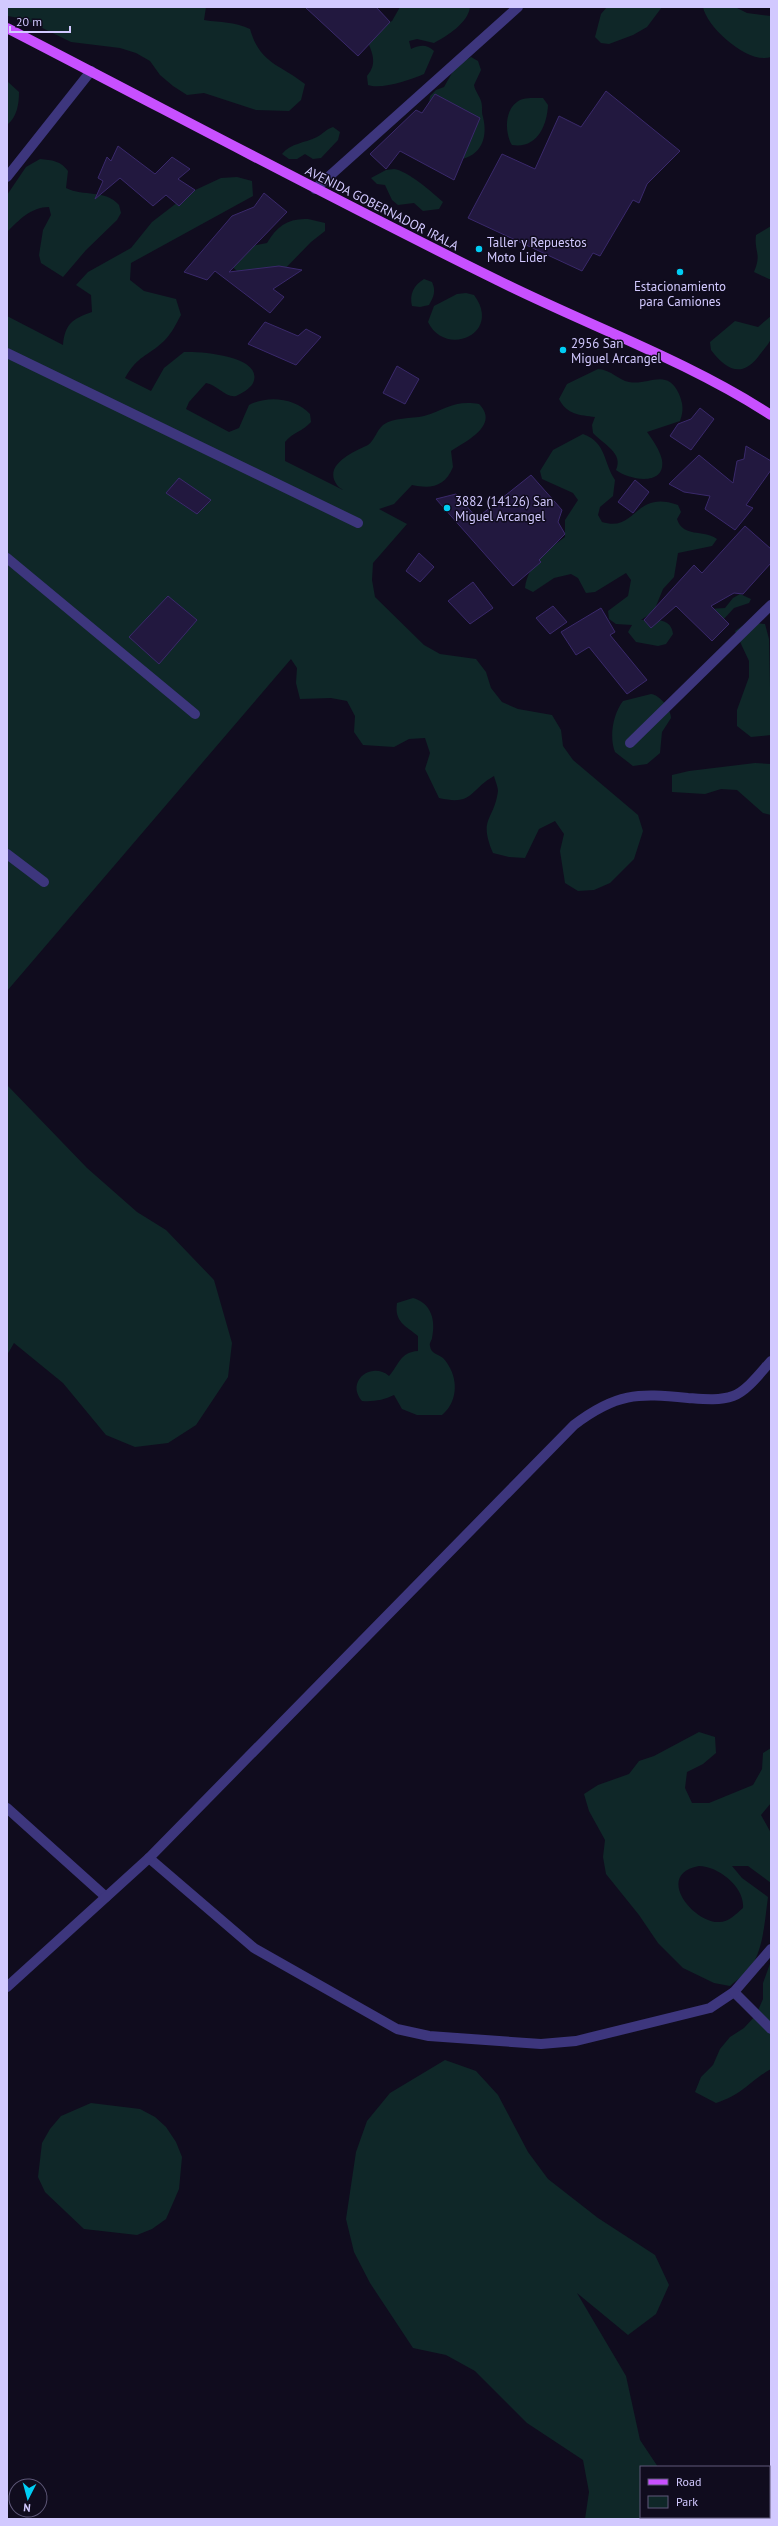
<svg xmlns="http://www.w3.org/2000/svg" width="778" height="2526" font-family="'PT Sans',sans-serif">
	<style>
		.green { fill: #0f2728; fill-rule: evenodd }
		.building { fill: #22183f; stroke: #3a296b }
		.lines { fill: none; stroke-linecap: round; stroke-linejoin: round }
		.minor { stroke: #3d367d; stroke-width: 10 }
		.major { stroke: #c850ff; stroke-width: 10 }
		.poi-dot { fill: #00cdf4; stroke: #100c1e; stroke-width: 1.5 }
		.labels { text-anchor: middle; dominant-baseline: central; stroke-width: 3; stroke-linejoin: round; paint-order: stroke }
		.street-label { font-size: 13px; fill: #d2c9ff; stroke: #100c1e }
		.poi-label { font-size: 13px; fill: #d2c9ff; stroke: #100c1e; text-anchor: start }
	</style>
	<rect width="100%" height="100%" fill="#100c1e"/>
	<g class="green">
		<path d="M7 7H206L204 20C222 23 233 21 250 29 260 64 280 64 305 84L301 100 289 111 256 110 204 93 187 95 173 86 160 75 150 61 136 53 120 48 71 42 24 19 8 16Z"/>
		<path d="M400 7H470C468 23 447 36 434 43L417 39 409 41 411 49C421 45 426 44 434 51L424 74C410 80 381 90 368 85L367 76C377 64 373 55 368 42L377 29 392 21Z"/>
		<polygon points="607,7 662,7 647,27 633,35 609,44 601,43 595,37 601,14"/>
		<path d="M703 7H735L747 13 771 16V57C749 65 707 28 703 7Z"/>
		<path d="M471 57 478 61 481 70 474 85C475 91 479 95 481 101 483 107 481 112 483 117 488 137 482 156 458 160L429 103 430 96 436 90 444 87 456 66Z"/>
		<path d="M7 81 19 92C19 104 17 117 7 125Z"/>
		<path d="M535 98H543L548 105C547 126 537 149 512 145 505 134 504 111 517 102 521 98 530 98 535 98Z"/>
		<path d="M333 127 340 132 338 140 321 158 313 159 305 154 297 159H289L282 154C291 143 305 143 317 137 323 134 326 129 333 127Z"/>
		<path d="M40 159C52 160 61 161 68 171L66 188C84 197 105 189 119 205L121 213 117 220 86 250 63 277 41 263 39 255 43 230 51 215 49 207C31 207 19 220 7 232V195L26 167Z"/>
		<path d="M394 169C408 171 432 192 443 202L439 209 423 211 414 203 398 205 392 200 385 185 377 184 371 178 386 170Z"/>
		<path d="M237 177 252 181 253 196 131 263 130 280 144 291 176 299 181 315C176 324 172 333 164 341 147 357 138 355 125 378L151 391 164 368 184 352C200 351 265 356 253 383 251 388 241 394 236 396 226 398 217 385 206 383L189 402 186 409 229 432 239 428 249 405C268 395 295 398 310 414L311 422C303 431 292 433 285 442V461L343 490C342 489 338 487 337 485 322 464 356 451 368 445 375 440 376 431 383 425 393 417 411 419 424 416 446 410 453 400 479 404 500 425 466 441 451 451L453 467C445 487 431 489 412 485L394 504 379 509 407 524 373 563 372 580 375 597 424 645 440 654 476 659 486 672 491 688 502 702 518 709 552 715 561 730 563 746 573 760 638 815 643 831 634 859 610 883 594 890 578 891 565 883 560 851 564 834 555 821 539 829 525 858 509 857 493 853C478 818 494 821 498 791 498 787 495 780 494 776 469 790 474 806 439 798L425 769 430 753 425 738 409 739 394 747 363 745 354 732 355 716 347 701 331 698 300 699 296 683 297 668 291 659 7 991V316L63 345C65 324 72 319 92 312L91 295 76 285 88 272 131 248 152 222 191 192 221 178Z"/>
		<path d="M308 219 325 223V231L311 242 277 277 237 271 224 259 225 251 267 243C277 226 288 218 308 219Z"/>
		<path d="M771 226V279H769L754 272C762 253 754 252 756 235Z"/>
		<path d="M424 279 432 282C436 291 434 296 429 305L420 307 412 306C409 294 414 285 424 279Z"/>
		<path d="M466 293 474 295C503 334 445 358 428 322L434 306 457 294Z"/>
		<path d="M771 316C771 323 772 331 771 338 770 343 764 349 761 353 743 379 727 371 711 350L710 342 735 321 758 327Z"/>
		<path d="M598 369C612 370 618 380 629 382 648 386 667 367 679 394 683 404 684 410 680 421L647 432C652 439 660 450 662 460 666 487 629 480 616 470 624 453 603 444 593 433L592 425 595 417C580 415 567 415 559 399L567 384Z"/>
		<path d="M583 434C607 443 603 462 615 480L613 496 600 507 598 515 602 522C637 533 634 489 678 505L681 512 677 519C683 538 703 529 717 539L712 546 678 553 674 577 663 589 654 611 641 620C654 620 671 617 673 634L666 644 658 646 636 642 628 632 632 625 616 624 609 619 608 611 628 596 631 580 626 573 595 592 586 593 578 578 571 574 554 578 533 592 525 588C528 564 547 550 565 537V520L578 500 573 493 542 479 540 471 553 450Z"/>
		<polygon points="740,594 751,599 749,603 734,608 722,621 709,609 725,608 733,598"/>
		<polygon points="748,622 765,624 769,639 771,735 751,737 737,726 737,710 749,677 749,661 735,631"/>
		<path d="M651 694C660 695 671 709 671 718L662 732 660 753 647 764 633 766 615 752C609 737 613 714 623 701Z"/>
		<polygon points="755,763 771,764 771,815 763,813 737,790 721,789 705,794 672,792 672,775 689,771"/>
		<polygon points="7,1085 87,1168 137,1212 166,1230 214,1280 232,1343 228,1377 196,1425 168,1443 135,1447 106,1435 63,1383 14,1343 7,1355"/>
		<path d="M413 1298C431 1303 436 1320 432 1338 432 1340 429 1343 430 1346 431 1354 438 1354 443 1358 458 1374 460 1400 442 1415H417L402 1409 394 1395C384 1400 373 1402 362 1401 345 1381 372 1361 389 1376 399 1365 400 1352 418 1351V1336C406 1326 394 1322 397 1303Z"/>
		<path d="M699 1732 715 1737 716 1753 703 1764 687 1772 685 1788 692 1803H709L753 1785 762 1769 763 1753 771 1748V1803L761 1815 771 1833V1883L748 1866H732L742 1878 768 1897C765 1918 764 1943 754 1962 749 1972 738 1979 730 1986L714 1983 683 1968 658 1943 639 1915 606 1874 603 1857 605 1840 589 1811 584 1794 598 1785 629 1774 639 1761 654 1756ZM699 1866C718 1866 745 1887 743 1908 736 1914 729 1922 719 1922 693 1923 654 1874 699 1866Z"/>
		<path d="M771 1961V2069C748 2082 744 2094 716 2103L695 2092 701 2077 713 2065 720 2049 730 2037 744 2028 756 2015 763 1999V1983Z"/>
		<polygon points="445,2060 476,2071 498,2095 528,2152 548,2179 598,2218 655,2255 669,2285 656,2314 628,2335 577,2293 626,2376 640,2440 658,2467 641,2467 641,2517 692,2517 693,2519 585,2519 589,2492 583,2460 527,2423 475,2371 446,2355 413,2348 370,2283 354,2252 346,2219 356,2152 367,2121 390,2093"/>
		<polygon points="91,2103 140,2109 155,2117 166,2127 176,2142 182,2157 179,2189 166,2219 152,2229 137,2235 84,2229 45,2192 38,2177 42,2143 50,2129 61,2116"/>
	</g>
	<g class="building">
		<polygon points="305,7 376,7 390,22 358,56"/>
		<polygon points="606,91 680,151 647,184 639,203 633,200 600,256 593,253 582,271 468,218 502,154 535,169 559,116 581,127"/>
		<polygon points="435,94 480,118 454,180 400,151 386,169 370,154 416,110 422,113"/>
		<polygon points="118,146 155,174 172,157 190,169 178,179 195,190 179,206 166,195 153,206 120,178 95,199 103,181 98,178 107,157 111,161"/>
		<polygon points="264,193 287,212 229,272 279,266 302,270 273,289 284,297 270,313 215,271 207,280 184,272 232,216 254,207"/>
		<polygon points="265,322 298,336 306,329 321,337 296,365 248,344"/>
		<polygon points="397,366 419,379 405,404 383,393"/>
		<polygon points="700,408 714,419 691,450 670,436 678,424 691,419"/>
		<polygon points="746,446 771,461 771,470 746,505 753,508 735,530 705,509 710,496 684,492 669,484 699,455 733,483 737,461 744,459"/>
		<polygon points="531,475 562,510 558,522 565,534 539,560 541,562 513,586 436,499 456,494 477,518"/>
		<polygon points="179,478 211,500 197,514 166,493"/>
		<polygon points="635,480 649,492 633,513 618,502"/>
		<polygon points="745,526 771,549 771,563 743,594 734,593 711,606 729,624 712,641 676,606 651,628 644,620 694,565 702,573"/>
		<polygon points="419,553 434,567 420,582 406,571"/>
		<polygon points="473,582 493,608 470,624 448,601"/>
		<polygon points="168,596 197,620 159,664 129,637"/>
		<polygon points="553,606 567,622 550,634 536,618"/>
		<polygon points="601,608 615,632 610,635 647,680 627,694 589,647 576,655 561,632"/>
	</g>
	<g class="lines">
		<g class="minor">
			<polyline points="7,177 91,71"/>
			<polyline points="315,189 518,7"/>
			<polyline points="7,353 358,523"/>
			<polyline points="7,558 195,714"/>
			<polyline points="630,743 771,605"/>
			<polyline points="7,854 44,882"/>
			<polyline points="7,1808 106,1897"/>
			<polyline points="149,1858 254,1948 397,2029 429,2036 541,2044 576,2041 710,2008 734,1992 771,1949"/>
			<path d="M7 1987 149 1858 574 1425C616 1393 637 1393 688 1398 702 1399 719 1401 733 1396 747 1391 761 1372 771 1361"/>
			<polyline points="734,1992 771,2029"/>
		</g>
		<path class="major" d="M7 28C170 112 332 199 497 280 587 325 686 360 771 415"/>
	</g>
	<g class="poi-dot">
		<circle cx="479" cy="249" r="4"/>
		<circle cx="680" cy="272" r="4"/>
		<circle cx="563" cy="350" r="4"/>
		<circle cx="447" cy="508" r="4"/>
	</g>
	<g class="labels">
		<g class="street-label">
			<text transform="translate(382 208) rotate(27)">AVENIDA GOBERNADOR IRALA</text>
		</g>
		<g class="poi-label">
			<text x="487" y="242">Taller y Repuestos<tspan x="487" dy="15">Moto Lider</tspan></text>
			<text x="680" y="286" text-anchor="middle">Estacionamiento<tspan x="680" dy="15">para Camiones</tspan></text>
			<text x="571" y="343">2956 San<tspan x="571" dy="15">Miguel Arcangel</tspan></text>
			<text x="455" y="501">3882 (14126) San<tspan x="455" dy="15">Miguel Arcangel</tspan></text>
		</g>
	</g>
	<rect width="778" height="2526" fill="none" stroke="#d2c9ff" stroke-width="16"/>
	<rect x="640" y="2466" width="130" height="52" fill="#100c1e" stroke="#5e5878"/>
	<rect x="648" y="2479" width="20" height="6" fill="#c850ff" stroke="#5e5878"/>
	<text x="676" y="2486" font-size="12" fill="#d2c9ff">Road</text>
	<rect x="648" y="2496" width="20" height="12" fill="#0f2728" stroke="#5e5878"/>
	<text x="676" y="2506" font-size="12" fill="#d2c9ff">Park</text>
	<g transform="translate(28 2498) rotate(186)"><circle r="19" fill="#100c1e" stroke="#5e5878"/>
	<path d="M0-3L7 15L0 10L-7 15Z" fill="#00cdf4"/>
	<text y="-6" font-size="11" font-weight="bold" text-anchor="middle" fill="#d2c9ff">N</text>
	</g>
	<path d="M10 26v6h60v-6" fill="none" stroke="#d2c9ff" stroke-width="2"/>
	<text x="16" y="26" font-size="12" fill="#d2c9ff" stroke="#100c1e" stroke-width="3" paint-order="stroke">20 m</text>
</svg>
